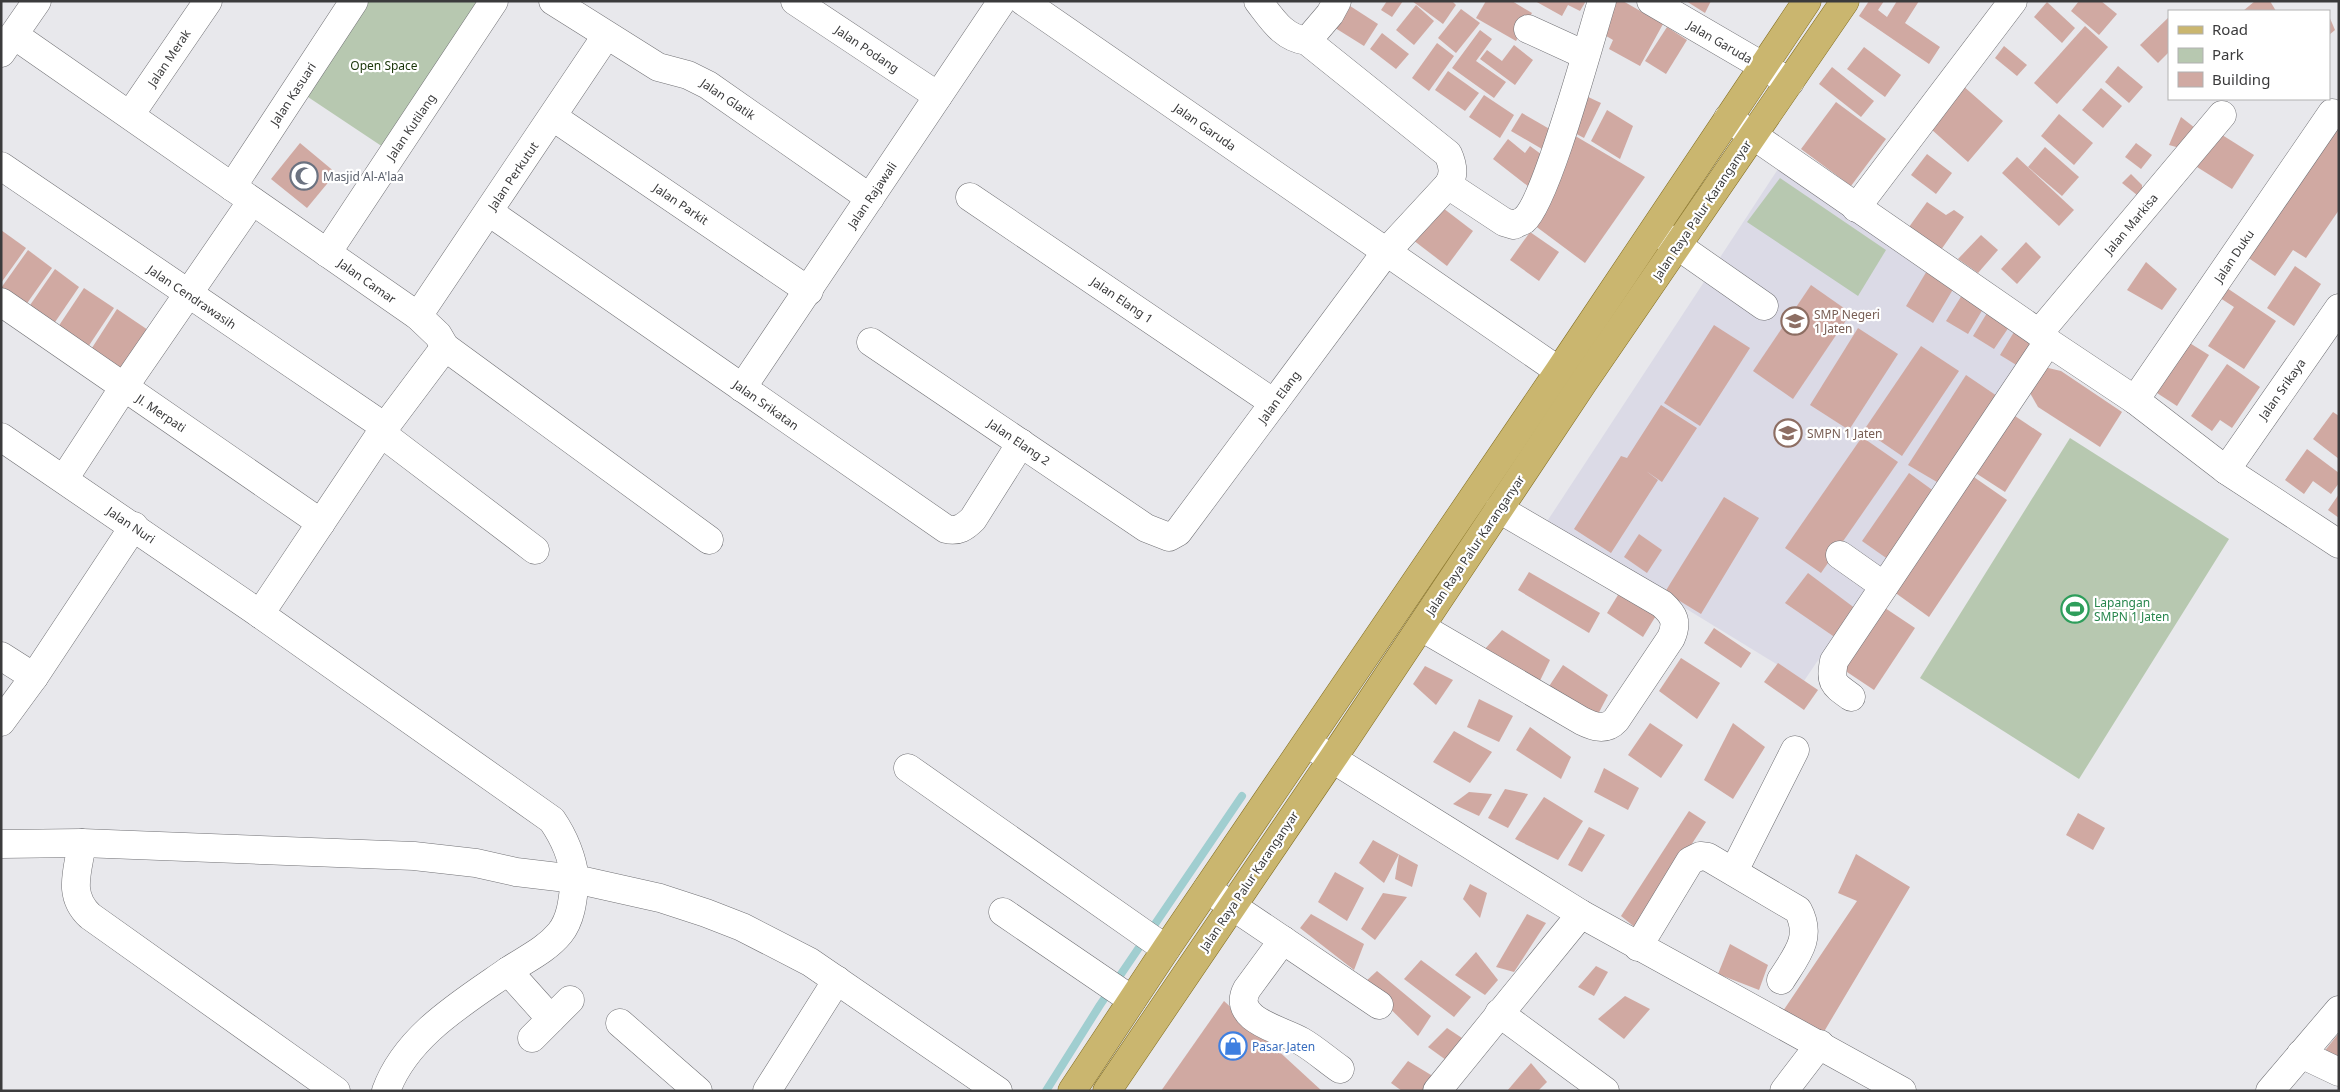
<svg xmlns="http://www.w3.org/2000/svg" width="2340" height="1092" font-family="'Noto Sans',sans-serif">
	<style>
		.built { fill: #dbdae6 }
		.green { fill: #b7c8b0 }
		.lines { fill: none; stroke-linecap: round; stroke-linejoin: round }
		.stream { stroke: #a0ced0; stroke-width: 8 }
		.building { fill: #d0a9a2 }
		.minor-casing { stroke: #717175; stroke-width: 29 }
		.major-casing { stroke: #816c1f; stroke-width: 29 }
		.minor { stroke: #fff; stroke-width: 28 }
		.major { stroke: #cab66f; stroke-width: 28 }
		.labels { text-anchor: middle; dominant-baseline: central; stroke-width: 4.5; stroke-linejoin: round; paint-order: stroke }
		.street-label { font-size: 12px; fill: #3b3b3c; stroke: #fff }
		.park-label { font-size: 12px; fill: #193508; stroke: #fff }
		.worship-label { font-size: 12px; fill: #5b616d; stroke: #fff; text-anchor: start }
		.education-label { font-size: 12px; fill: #785e54; stroke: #fff; text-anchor: start }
		.leisure-label { font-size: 12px; fill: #27864d; stroke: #fff; text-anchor: start }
		.shop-label { font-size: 12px; fill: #366cbe; stroke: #fff; text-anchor: start }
	</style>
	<rect width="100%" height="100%" fill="#e8e8ec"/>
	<polygon class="built" points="1778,169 2032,343 1804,681 1546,523"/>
	<g class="green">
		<polygon points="364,1 489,1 389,151 302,93"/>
		<polygon points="1780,178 1886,250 1858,296 1747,222"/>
		<polygon points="2070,438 2229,539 2079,779 1920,678"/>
	</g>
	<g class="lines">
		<polyline class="stream" points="1046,1091 1100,1005 1242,796"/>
	</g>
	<g class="building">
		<polygon points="1387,1 1403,1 1392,17 1381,10"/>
		<polygon points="1412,1 1452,1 1456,5 1443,24"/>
		<polygon points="1486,1 1512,1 1532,13 1516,41 1476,18"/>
		<polygon points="1535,1 1586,1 1580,11 1568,5 1562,16"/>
		<polygon points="1615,1 1623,1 1663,24 1640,66 1609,49 1613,40 1598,31"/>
		<polygon points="1686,1 1711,1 1705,13"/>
		<polygon points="1869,1 1884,1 1878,10 1887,17 1897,1 1919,1 1905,23 1940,47 1929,64 1859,16"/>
		<polygon points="2079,1 2101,1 2117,14 2099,35 2071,11"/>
		<polygon points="2255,1 2270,1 2276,11 2243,11"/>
		<polygon points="2047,2 2075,28 2062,43 2034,17"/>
		<polygon points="1347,4 1378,24 1364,46 1332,26"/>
		<polygon points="1416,5 1434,21 1414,45 1396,30"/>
		<polygon points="1461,9 1480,23 1456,53 1438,38"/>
		<polygon points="2329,16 2335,30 2329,35"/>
		<polygon points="2169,17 2169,52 2158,63 2140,45"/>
		<polygon points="2085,26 2108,47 2057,104 2034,83"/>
		<polygon points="1667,27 1687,40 1666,74 1645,61"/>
		<polygon points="1480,30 1492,39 1476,61 1506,82 1494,98 1452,68"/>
		<polygon points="1382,33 1409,54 1396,69 1370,49"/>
		<polygon points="1437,43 1454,56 1429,91 1412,78"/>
		<polygon points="1514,45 1533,60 1515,85 1480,59 1487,50 1502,61"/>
		<polygon points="2004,46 2027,65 2017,76 1995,58"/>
		<polygon points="1864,47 1901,75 1885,97 1847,69"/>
		<polygon points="2118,66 2143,87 2129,103 2105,82"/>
		<polygon points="1832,67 1874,101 1861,117 1819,84"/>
		<polygon points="1448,71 1479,93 1465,111 1435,90"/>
		<polygon points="1962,85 2003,121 1968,162 1931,129 1950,107 1945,103"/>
		<polygon points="2101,88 2122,106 2103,128 2082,110"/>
		<polygon points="1484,95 1514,115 1500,138 1469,117"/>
		<polygon points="1586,96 1601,103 1584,138 1569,130"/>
		<polygon points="1836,102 1886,139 1851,186 1801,149"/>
		<polygon points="1607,110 1633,126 1620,159 1591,141"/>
		<polygon points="1522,113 1553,131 1542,149 1511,131"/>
		<polygon points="2059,114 2093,143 2074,165 2041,136"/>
		<polygon points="2181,117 2195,128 2187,150 2169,145"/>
		<polygon points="2339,126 2339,210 2306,258 2293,250 2275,276 2247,257"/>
		<polygon points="2219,133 2254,155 2232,189 2197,167"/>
		<polygon points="1572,134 1645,177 1585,263 1530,222"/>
		<polygon points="1508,139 1525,153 1530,146 1549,160 1529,187 1493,159"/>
		<polygon points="300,143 336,173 307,208 271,179"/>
		<polygon points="2136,143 2152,155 2141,169 2125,157"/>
		<polygon points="2045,147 2079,177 2062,196 2028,167"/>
		<polygon points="1927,154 1952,173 1936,194 1911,175"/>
		<polygon points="2017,157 2074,210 2059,226 2002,173"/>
		<polygon points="2131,174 2142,185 2142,199 2122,183"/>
		<polygon points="1927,202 1946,215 1954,210 1964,217 1936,257 1904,234"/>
		<polygon points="1439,205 1473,231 1447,266 1413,240"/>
		<polygon points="1,230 26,248 1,283"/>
		<polygon points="1530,232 1559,252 1539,281 1510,260"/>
		<polygon points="1981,235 1998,250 1978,273 1958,259"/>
		<polygon points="2026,242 2041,257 2017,284 2001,269"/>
		<polygon points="28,250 52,268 23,309 1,288"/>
		<polygon points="2146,262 2177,289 2162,310 2127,290"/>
		<polygon points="2295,266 2321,284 2294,326 2267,308"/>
		<polygon points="55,269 79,287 51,328 26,311"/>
		<polygon points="1928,269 1955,286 1933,323 1906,306"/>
		<polygon points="1811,285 1851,313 1793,399 1753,371"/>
		<polygon points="2224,286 2276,321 2244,369 2208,346 2234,307 2217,296"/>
		<polygon points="84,288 114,308 86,350 56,330"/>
		<polygon points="1962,295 1983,309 1968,334 1946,321"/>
		<polygon points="117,309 148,330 120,372 90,351"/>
		<polygon points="1987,313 2009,327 1994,349 1973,336"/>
		<polygon points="1714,325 1750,348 1700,426 1664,403"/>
		<polygon points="1858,328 1898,354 1849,430 1810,405"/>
		<polygon points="2014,332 2032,343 2018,366 2000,355"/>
		<polygon points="2188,342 2209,355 2177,406 2157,393"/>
		<polygon points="1921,346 1959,371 1902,456 1864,430"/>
		<polygon points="2227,364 2260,387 2232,428 2220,420 2212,431 2191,416"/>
		<polygon points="2044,367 2061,371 2122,412 2100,447 2038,407 2030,393"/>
		<polygon points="1966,375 2000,398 1942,485 1908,465"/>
		<polygon points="1661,405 1697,428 1662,482 1646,471 1658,480 1611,553 1574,529 1621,456 1627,458"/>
		<polygon points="2009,412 2042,434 2005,492 1971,470"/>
		<polygon points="2333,412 2339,416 2339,459 2313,439"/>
		<polygon points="1862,437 1898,462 1821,573 1785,548"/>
		<polygon points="2307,449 2339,473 2339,483 2331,494 2313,481 2304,494 2285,480"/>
		<polygon points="1909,473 1935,492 1889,560 1862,541"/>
		<polygon points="1968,473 2007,500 1929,617 1890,589"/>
		<polygon points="2339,494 2339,518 2328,510"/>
		<polygon points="1724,497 1759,518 1701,614 1665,592"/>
		<polygon points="1639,534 1662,550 1647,573 1624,557"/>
		<polygon points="1529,572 1600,613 1589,633 1518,590"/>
		<polygon points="1808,573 1856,609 1836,638 1785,603"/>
		<polygon points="1621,590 1657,614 1643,637 1607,613"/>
		<polygon points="1882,606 1915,628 1874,690 1841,668"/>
		<polygon points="1714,628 1751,653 1741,668 1704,643"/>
		<polygon points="1502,630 1550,660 1535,691 1484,650"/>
		<polygon points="1681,658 1720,683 1697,719 1659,691"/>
		<polygon points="1778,663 1818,690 1804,710 1764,682"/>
		<polygon points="1563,665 1608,695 1594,722 1542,697"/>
		<polygon points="1425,666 1453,680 1436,705 1413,684"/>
		<polygon points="1479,699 1513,716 1499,742 1467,727"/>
		<polygon points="1650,723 1683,745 1661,778 1628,755"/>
		<polygon points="1733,723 1765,747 1733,799 1704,780"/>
		<polygon points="1530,727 1571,757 1561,779 1516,750"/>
		<polygon points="1454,731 1492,752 1470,783 1433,762"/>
		<polygon points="1604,768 1639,788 1628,810 1594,792"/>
		<polygon points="1505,789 1528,794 1508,828 1488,818"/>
		<polygon points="1469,792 1492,794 1479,816 1453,804"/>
		<polygon points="1544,797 1583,821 1558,860 1515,839"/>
		<polygon points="1689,811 1706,822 1637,929 1621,916"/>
		<polygon points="2078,813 2105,828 2093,850 2066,835"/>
		<polygon points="1589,827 1605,835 1582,872 1568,865"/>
		<polygon points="1373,840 1418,865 1412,887 1395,879 1399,854 1384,883 1359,863"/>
		<polygon points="1856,854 1910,887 1822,1035 1781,1014 1857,901 1838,893"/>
		<polygon points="1335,872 1364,888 1347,921 1318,902"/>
		<polygon points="1470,884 1487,893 1480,918 1463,899"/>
		<polygon points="1383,893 1407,897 1375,940 1361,929"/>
		<polygon points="1311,914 1364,944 1354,970 1300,928"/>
		<polygon points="1527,914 1546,923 1514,972 1496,967"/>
		<polygon points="1730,944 1768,965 1759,990 1718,974"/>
		<polygon points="1476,952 1498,980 1485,995 1455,975"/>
		<polygon points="1421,960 1471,997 1454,1017 1404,979"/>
		<polygon points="1596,966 1608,972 1594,996 1578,987"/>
		<polygon points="1377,971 1431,1016 1418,1036 1364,983"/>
		<polygon points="1625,996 1650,1009 1624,1039 1598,1019"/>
		<polygon points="1224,1001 1322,1091 1161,1091"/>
		<polygon points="1447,1028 1462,1038 1446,1060 1428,1047"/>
		<polygon points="2339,1033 2339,1066 2323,1053"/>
		<polygon points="1408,1061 1436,1078 1426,1091 1402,1091 1391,1083"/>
		<polygon points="1531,1063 1547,1082 1538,1091 1507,1091"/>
	</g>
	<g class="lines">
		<g class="minor-casing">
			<g id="minor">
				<polyline points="553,1 658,67 688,75 708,85 870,198"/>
				<polyline points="795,1 938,96"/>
				<polyline points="1023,1 1559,371 1579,382"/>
				<polyline points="1651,1 1790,82"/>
				<polyline points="1528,29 1585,55"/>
				<polyline points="14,35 418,316 438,335 445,347 709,540"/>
				<polyline points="1307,41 1330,14 1337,1"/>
				<polyline points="1,53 37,1"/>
				<polyline points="130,115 208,1"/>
				<polyline points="553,117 809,291"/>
				<polyline points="1728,118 2039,333 2048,342 2135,400 2226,470 2339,544"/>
				<polyline points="1,166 385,427"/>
				<path d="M1448 185 1504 222 1514 225C1517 223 1521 222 1524 220 1547 201 1590 39 1602 1"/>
				<polyline points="232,187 354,1"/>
				<polyline points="970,197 1274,403"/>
				<polyline points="1856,208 2013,1"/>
				<path d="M489 212 946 529C958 532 965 527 973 519L1021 443"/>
				<polyline points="1658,232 1764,306"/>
				<polyline points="327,253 494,1"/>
				<polyline points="1,302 321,523"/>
				<polyline points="418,316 606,36"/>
				<polyline points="2039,333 2222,115"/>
				<path d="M871 342 1146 528 1169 537 1178 532 1386 252 1448 185C1455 175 1453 165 1448 154L1307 41C1283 38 1272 19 1258 1"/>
				<polyline points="742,388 1002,1"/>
				<polyline points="2135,400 2332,113"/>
				<polyline points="381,433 535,550"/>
				<path d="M1 437 260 614 552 820C565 839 572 856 575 879L660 898 706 913 742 927 810 962 998 1091"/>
				<polyline points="2226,470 2339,308"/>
				<polyline points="64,479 124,387 252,201"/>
				<polyline points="1840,555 1884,586"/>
				<polyline points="260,614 385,427 445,347"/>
				<path d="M1421 627 1582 721C1594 727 1606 731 1616 720L1671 638C1678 622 1674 615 1662 604L1499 509"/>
				<polyline points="1,656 34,677"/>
				<path d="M1851 697C1833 684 1830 683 1834 661L2048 342"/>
				<polyline points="1,722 34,677 134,526"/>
				<polyline points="1307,743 1581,914 1902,1091"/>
				<polyline points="908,768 1166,949"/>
				<path d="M82 843C78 871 67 895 90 916L336 1091"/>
				<path d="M1 844 82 843 414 856 476 863 516 872 575 879C573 897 572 918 560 933 546 950 526 959 508 971 462 1003 406 1036 386 1091"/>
				<polyline points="1734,871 1795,750"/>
				<polyline points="1207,889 1379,1005"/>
				<polyline points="1003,912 1132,1000"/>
				<path d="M1283 940 1247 989C1230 1020 1283 1030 1301 1041 1315 1049 1327 1060 1340 1069"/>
				<path d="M1638 947 1690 861 1700 856 1708 857 1798 910C1813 938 1796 956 1781 980"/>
				<polyline points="508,971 551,1019"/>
				<polyline points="1499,1013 1605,1091"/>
				<polyline points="620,1023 698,1091"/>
				<polyline points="532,1038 570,1000"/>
				<polyline points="2301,1054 2339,1072"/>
				<polyline points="767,1091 837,980"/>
				<polyline points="1437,1091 1581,914"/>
				<polyline points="1784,1091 1820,1044"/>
				<polyline points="2270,1091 2339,1010"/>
			</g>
		</g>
		<g class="major-casing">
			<g id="major">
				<polyline points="1072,1091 1166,949 1559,371 1807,1"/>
				<polyline points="1107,1091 1333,758 1583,383 1845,1"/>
			</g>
		</g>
		<use href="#minor" class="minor"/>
		<use href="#major" class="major"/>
	</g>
	<defs>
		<g id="mosque-ring" transform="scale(1.4375)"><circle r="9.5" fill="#fff" stroke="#6b7280" stroke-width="1.5"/><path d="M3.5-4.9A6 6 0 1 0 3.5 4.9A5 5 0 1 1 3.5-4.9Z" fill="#6b7280"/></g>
		<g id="school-ring" transform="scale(1.4375)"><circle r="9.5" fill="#fff" stroke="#8d6e63" stroke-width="1.5"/><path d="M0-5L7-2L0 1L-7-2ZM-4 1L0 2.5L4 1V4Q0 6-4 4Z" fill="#8d6e63"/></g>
		<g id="stadium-ring" transform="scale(1.4375)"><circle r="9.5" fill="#fff" stroke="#2e9e5b" stroke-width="1.5"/><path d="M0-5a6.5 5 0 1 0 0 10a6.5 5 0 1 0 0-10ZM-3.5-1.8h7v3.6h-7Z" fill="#2e9e5b"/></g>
		<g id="shop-ring" transform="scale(1.4375)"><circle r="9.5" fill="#fff" stroke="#3f7fe0" stroke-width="1.5"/><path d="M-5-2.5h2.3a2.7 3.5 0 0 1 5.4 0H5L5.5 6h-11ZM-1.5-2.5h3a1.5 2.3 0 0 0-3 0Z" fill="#3f7fe0"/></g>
	</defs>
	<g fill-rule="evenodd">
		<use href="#mosque-ring" x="304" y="176"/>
		<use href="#school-ring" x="1795" y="321"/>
		<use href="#school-ring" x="1788" y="433"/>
		<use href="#stadium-ring" x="2075" y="609"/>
		<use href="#shop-ring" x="1233" y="1046"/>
	</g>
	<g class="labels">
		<g class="street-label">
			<text transform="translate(1720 42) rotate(30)">Jalan Garuda</text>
			<text transform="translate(867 49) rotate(34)">Jalan Podang</text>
			<text transform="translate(169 58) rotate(-56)">Jalan Merak</text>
			<text transform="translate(293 94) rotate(-57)">Jalan Kasuari</text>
			<text transform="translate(728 99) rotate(34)">Jalan Glatik</text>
			<text transform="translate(411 127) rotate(-56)">Jalan Kutilang</text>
			<text transform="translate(1205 127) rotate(35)">Jalan Garuda</text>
			<text transform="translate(513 176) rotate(-56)">Jalan Perkutut</text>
			<text transform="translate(872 195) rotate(-56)">Jalan Rajawali</text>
			<text transform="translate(681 204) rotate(34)">Jalan Parkit</text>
			<text transform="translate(1702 210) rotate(-56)">Jalan Raya Palur Karanganyar</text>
			<text transform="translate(2131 224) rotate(-50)">Jalan Markisa</text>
			<text transform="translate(2234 256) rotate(-56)">Jalan Duku</text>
			<text transform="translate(367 281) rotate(35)">Jalan Camar</text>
			<text transform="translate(192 297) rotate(34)">Jalan Cendrawasih</text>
			<text transform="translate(1122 300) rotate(34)">Jalan Elang 1</text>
			<text transform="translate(2282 389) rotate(-55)">Jalan Srikaya</text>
			<text transform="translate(1279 397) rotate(-54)">Jalan Elang</text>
			<text transform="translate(766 405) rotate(35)">Jalan Srikatan</text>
			<text transform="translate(161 413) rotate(34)">Jl. Merpati</text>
			<text transform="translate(1019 442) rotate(34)">Jalan Elang 2</text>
			<text transform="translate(131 525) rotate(34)">Jalan Nuri</text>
			<text transform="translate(1475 545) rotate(-56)">Jalan Raya Palur Karanganyar</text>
			<text transform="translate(1249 881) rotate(-56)">Jalan Raya Palur Karanganyar</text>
		</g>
		<g class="park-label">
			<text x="384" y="65">Open Space</text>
		</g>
		<g class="worship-label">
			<text x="323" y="176">Masjid Al-A'laa</text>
		</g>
		<g class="education-label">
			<text x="1814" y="314">SMP Negeri<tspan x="1814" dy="14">1 Jaten</tspan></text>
			<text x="1807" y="433">SMPN 1 Jaten</text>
		</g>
		<g class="leisure-label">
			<text x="2094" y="602">Lapangan<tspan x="2094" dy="14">SMPN 1 Jaten</tspan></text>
		</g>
		<g class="shop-label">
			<text x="1252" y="1046">Pasar Jaten</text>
		</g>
	</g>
	<rect width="2340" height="1092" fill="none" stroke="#3b3b3c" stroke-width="5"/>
	<rect x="2168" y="10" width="162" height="90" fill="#ffffff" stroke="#b1b1b1"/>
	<rect x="2178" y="26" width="25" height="8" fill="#cab66f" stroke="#b1b1b1"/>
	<text x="2212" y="35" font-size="15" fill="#3b3b3c">Road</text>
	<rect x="2178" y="48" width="25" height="15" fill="#b7c8b0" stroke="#b1b1b1"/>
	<text x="2212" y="60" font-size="15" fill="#3b3b3c">Park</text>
	<rect x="2178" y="72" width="25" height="15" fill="#d0a9a2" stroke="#b1b1b1"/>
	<text x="2212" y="85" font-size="15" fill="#3b3b3c">Building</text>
</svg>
